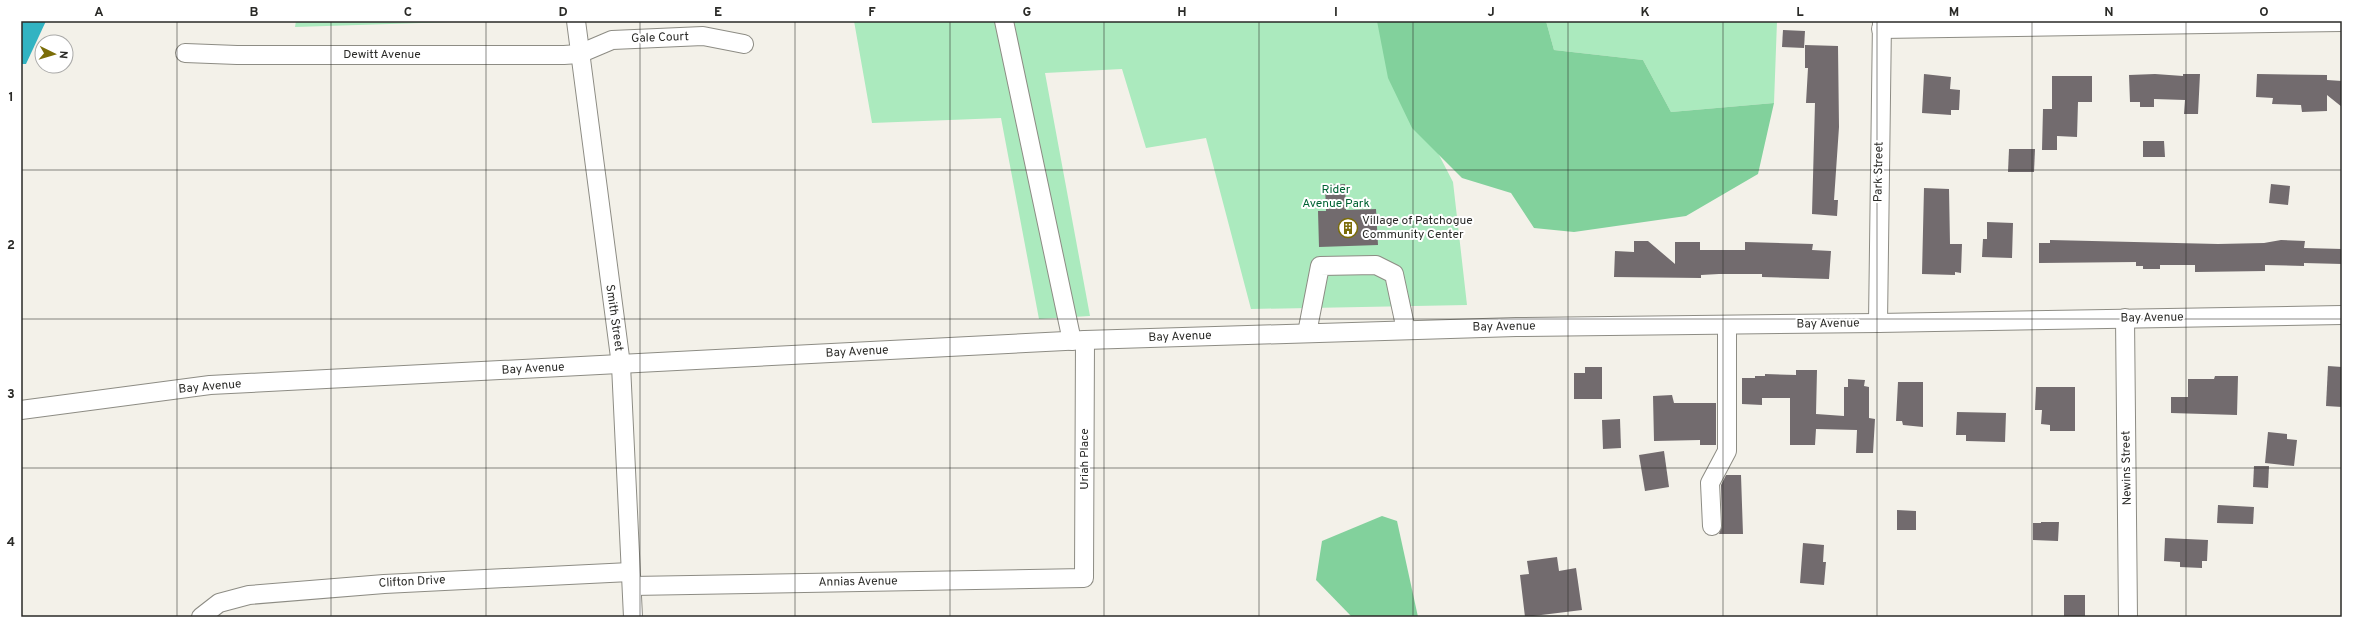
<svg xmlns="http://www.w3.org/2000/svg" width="2363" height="638" font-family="Overpass,sans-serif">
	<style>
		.green { fill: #abeabe }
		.forest { fill: #82d19c }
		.water { fill: #32b3c2 }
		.building { fill: #726b6e }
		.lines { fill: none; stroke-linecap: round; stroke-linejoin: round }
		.minor-casing { stroke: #8d8c84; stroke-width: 20 }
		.minor { stroke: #fff; stroke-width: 18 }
		.grid { fill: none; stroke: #2a2a27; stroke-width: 1; stroke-opacity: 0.55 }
		.labels { text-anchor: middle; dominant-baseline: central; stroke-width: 4; stroke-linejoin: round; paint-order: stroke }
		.street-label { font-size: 12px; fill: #2a2a27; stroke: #fff }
		.park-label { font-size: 12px; fill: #006334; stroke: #fff }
		.poi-label { font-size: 12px; fill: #2a2a27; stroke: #fff; text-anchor: start }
		.neatline { fill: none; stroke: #2a2a27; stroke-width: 1.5 }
		.grid-label { font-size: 13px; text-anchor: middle; font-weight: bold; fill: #2a2a27 }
	</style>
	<rect width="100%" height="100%" fill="#f3f1e9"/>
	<g class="green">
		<polygon points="296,21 484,21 295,27"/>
		<polygon points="854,21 1384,21 1396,72 1453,182 1467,305 1251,309 1206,138 1146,148 1122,69 1045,73 1090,316 1039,319 1001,118 872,123"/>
		<polygon points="1546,21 1777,21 1774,103 1671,112 1643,60 1554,50"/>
	</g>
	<g class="forest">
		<polygon points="1377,21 1546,21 1554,50 1643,60 1671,112 1774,103 1758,174 1686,216 1574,232 1534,228 1511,193 1462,178 1412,128 1388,78"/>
		<polygon points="1382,516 1397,521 1418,617 1352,617 1316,580 1322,541"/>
	</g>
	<polygon class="water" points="21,21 46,21 26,64 21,64"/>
	<g class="building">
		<polygon points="1783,30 1805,31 1804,48 1782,47"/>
		<polygon points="1805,45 1838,46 1839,127 1834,200 1838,200 1837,216 1812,214 1815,103 1806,103 1808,68 1805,68"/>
		<polygon points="1924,74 1951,77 1950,89 1960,90 1959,110 1951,110 1951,115 1922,113"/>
		<polygon points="2155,74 2183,76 2183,74 2200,74 2198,114 2184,114 2185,100 2154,99 2154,107 2140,107 2140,102 2130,102 2129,75"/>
		<polygon points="2257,74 2327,75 2327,80 2342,81 2342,107 2327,95 2327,111 2302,112 2301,105 2272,104 2273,98 2256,97"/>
		<polygon points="2052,76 2092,76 2092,102 2078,102 2077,137 2057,136 2057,150 2042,150 2043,109 2052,109"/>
		<polygon points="2143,141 2164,141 2165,157 2143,157"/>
		<polygon points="2009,149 2035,149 2034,172 2008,172"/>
		<polygon points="1345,184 1346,210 1376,209 1378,245 1319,247 1318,211 1326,211 1325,185"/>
		<polygon points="2271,184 2290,186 2288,205 2269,203"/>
		<polygon points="1924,188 1949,189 1950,244 1962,244 1961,273 1955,272 1955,275 1922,274"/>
		<polygon points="1987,222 2013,223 2012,258 1982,257 1983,239 1987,239"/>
		<polygon points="2050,240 2218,244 2264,243 2281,240 2305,241 2304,248 2342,249 2342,264 2304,263 2304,266 2265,265 2265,271 2195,272 2195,265 2160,265 2160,269 2143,269 2143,266 2136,266 2136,262 2039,263 2039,243 2050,243"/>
		<polygon points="1634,241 1648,241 1675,264 1675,242 1700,242 1700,250 1745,250 1745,242 1813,244 1812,250 1831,251 1829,279 1762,277 1762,274 1719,274 1701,275 1701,278 1614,277 1615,251 1634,252"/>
		<polygon points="2328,366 2342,367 2342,407 2326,406"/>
		<polygon points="1585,367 1602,367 1602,399 1574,399 1574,373 1585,373"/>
		<polygon points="1796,370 1817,370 1816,414 1844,416 1844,387 1848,387 1848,379 1865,380 1864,386 1869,387 1869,418 1875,419 1873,453 1856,453 1857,430 1816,429 1815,445 1790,445 1790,398 1762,398 1762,405 1742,404 1742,378 1755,378 1755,376 1765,376 1765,374 1796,375"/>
		<polygon points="2215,376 2238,376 2237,415 2171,413 2171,397 2188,397 2188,379 2214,379"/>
		<polygon points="1898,382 1923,382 1923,427 1903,425 1902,421 1896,421"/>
		<polygon points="2036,387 2075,387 2075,431 2050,431 2050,425 2041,424 2042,410 2035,410"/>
		<polygon points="1672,395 1674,403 1716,403 1716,445 1700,445 1700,440 1654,441 1653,396"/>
		<polygon points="1957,412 2006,413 2005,442 1966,441 1966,435 1956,435"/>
		<polygon points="1620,419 1621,448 1603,449 1602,420"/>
		<polygon points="2268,432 2287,434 2287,439 2297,440 2294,466 2265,463"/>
		<polygon points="1664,451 1669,487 1645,491 1639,455"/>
		<polygon points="2254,466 2269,466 2268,488 2253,487"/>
		<polygon points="1726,475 1741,475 1743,534 1719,534 1722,526 1721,485"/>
		<polygon points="2218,505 2254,507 2253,524 2217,523"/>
		<polygon points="1897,510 1916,511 1916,530 1897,530"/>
		<polygon points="2041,522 2059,522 2058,541 2033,540 2033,523 2041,523"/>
		<polygon points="2165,538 2208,540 2207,561 2202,561 2202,568 2180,567 2180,562 2164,561"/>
		<polygon points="1803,543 1824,545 1823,562 1826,562 1824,585 1800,583"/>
		<polygon points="1557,557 1559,571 1576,568 1582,610 1525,617 1520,575 1529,574 1527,561"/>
		<rect x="2064" y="595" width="21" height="22"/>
	</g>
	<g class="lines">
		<g class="minor-casing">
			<g id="minor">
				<polyline points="576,21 621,365 633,617"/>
				<polyline points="1004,21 1072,341"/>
				<polyline points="1881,29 2342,22"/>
				<polyline points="185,53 237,55 564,55 579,54 612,40 703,36 744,44"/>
				<polyline points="2125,318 2128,617"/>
				<polyline points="1878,323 1882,21"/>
				<polyline points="1307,333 1320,266 1376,265 1394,274 1406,330"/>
				<polyline points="21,410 210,385 1085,340 1516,327 1878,323 2342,315"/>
				<polyline points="1712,526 1710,483 1727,451 1727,325"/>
				<polyline points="632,586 1084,578 1085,340"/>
				<polyline points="201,617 219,603 249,595 384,584 630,572"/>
			</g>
		</g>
		<use href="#minor" class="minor"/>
	</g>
	<path class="grid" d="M177 21V617M331 21V617M486 21V617M640 21V617M795 21V617M950 21V617M1104 21V617M1259 21V617M1413 21V617M1568 21V617M1723 21V617M1877 21V617M2032 21V617M2186 21V617M21 170H2342M21 319H2342M21 468H2342"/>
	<defs>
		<g id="building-ring" transform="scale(1)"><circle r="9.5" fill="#fff" stroke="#7b6d08" stroke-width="1.5"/><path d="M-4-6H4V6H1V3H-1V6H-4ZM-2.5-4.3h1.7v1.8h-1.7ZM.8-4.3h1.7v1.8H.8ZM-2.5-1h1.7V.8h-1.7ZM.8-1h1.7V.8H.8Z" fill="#7b6d08"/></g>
	</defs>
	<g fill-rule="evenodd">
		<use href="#building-ring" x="1348" y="228"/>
	</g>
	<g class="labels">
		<g class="street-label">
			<text transform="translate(660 38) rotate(-2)">Gale Court</text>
			<text x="382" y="55">Dewitt Avenue</text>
			<text transform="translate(1879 172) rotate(-89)">Park Street</text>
			<text transform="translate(614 318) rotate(82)">Smith Street</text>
			<text transform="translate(2152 318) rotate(-1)">Bay Avenue</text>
			<text transform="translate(1828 324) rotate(-1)">Bay Avenue</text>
			<text transform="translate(1504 327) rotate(-1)">Bay Avenue</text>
			<text transform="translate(1180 337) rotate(-2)">Bay Avenue</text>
			<text transform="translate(857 352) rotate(-3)">Bay Avenue</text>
			<text transform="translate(533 369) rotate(-3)">Bay Avenue</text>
			<text transform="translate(210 387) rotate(-5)">Bay Avenue</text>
			<text transform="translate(1085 459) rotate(-90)">Uriah Place</text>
			<text transform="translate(2127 468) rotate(-91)">Newins Street</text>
			<text transform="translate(412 582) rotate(-3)">Clifton Drive</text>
			<text transform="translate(858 582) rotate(-1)">Annias Avenue</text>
		</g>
		<g class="park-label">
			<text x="1336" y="190">Rider<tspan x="1336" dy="14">Avenue Park</tspan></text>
		</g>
		<g class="poi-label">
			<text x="1362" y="221">Village of Patchogue<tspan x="1362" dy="14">Community Center</tspan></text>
		</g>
	</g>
	<rect width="2363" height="638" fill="none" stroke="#ffffff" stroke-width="44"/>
	<g transform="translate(54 54) rotate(95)"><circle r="19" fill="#ffffff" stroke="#aaaaa9"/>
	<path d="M0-3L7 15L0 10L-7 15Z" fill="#7b6d08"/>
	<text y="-6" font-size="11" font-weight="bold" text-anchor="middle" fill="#2a2a27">N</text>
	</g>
	<rect x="22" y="22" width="2319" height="594" class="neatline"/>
	<g class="grid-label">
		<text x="99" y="16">A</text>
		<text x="254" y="16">B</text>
		<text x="408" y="16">C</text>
		<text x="563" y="16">D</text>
		<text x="718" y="16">E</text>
		<text x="872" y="16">F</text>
		<text x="1027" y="16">G</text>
		<text x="1182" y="16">H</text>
		<text x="1336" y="16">I</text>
		<text x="1491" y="16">J</text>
		<text x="1645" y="16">K</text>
		<text x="1800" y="16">L</text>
		<text x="1954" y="16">M</text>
		<text x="2109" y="16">N</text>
		<text x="2264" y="16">O</text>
		<text x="11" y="101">1</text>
		<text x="11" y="249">2</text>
		<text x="11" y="398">3</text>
		<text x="11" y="546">4</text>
	</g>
</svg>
